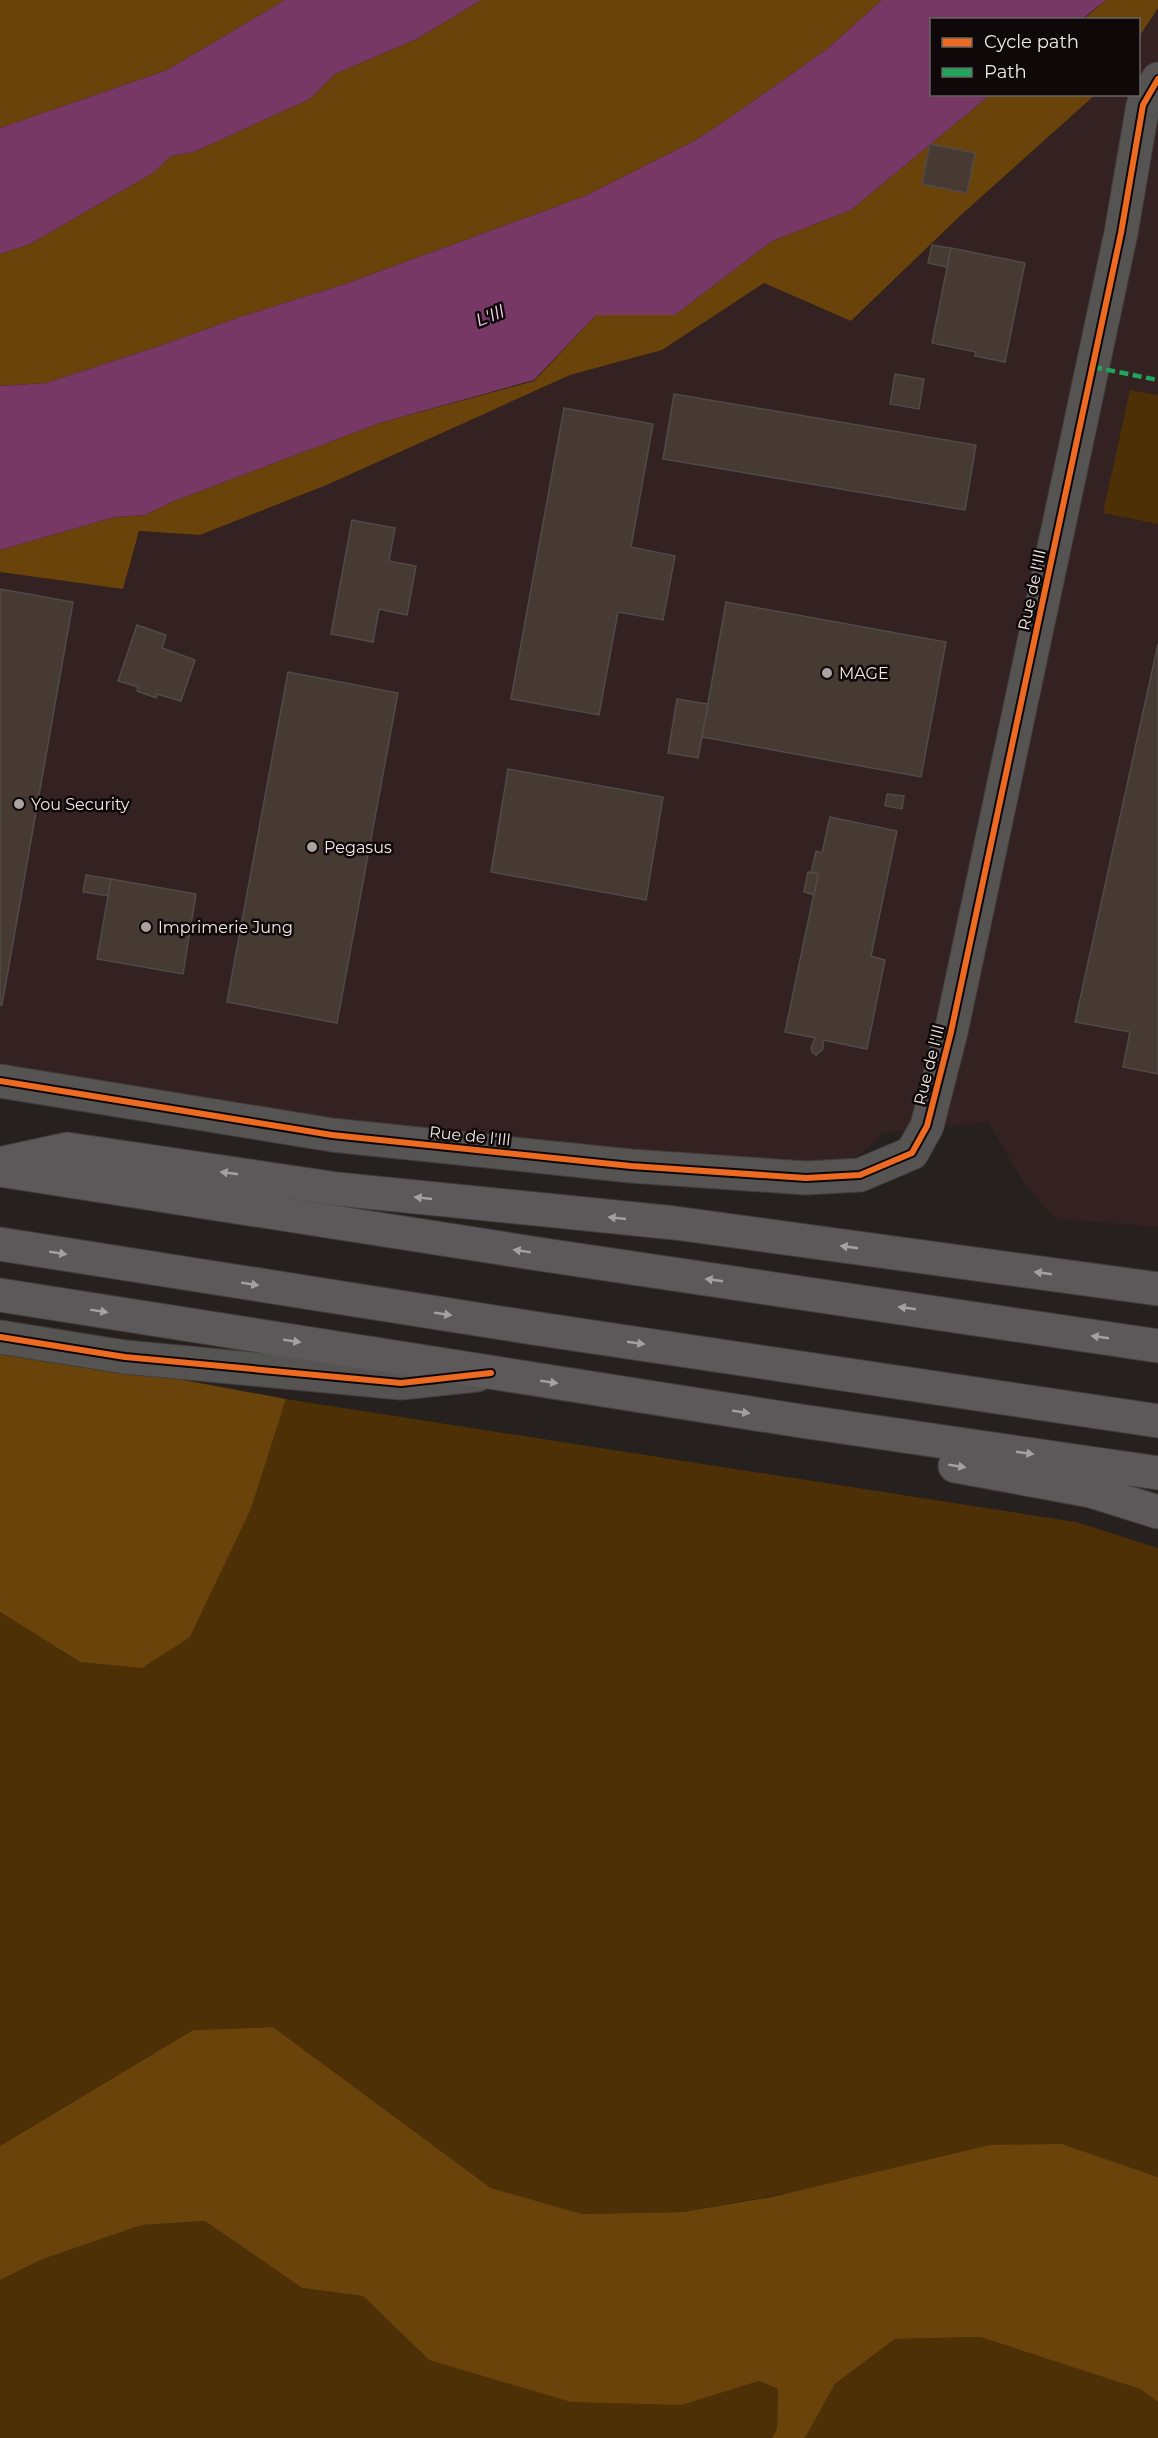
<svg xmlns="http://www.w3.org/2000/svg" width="1158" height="2438" font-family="Montserrat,sans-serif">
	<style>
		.built { fill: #332221 }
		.green { fill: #4d3006 }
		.forest { fill: #69430a }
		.water { fill: #773866 }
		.building { fill: #463a32; stroke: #504b49; stroke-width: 1.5 }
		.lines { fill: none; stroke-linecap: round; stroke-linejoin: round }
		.minor-casing { stroke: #423d3c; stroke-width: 35 }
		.highway-casing { stroke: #423d3c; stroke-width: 35 }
		.minor { stroke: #565353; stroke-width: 33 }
		.highway { stroke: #5d5859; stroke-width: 33 }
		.quiet { stroke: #20a55d; stroke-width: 4.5; stroke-dasharray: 9 4.5; stroke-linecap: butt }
		.cycleway-casing { stroke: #0e0908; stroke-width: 10 }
		.cycleway { stroke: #ed6a23; stroke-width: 6 }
		.oneway { fill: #a8a0a0 }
		.poi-dot { fill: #aba3a2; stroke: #0e0908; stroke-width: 2 }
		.labels { text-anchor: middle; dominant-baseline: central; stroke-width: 5; stroke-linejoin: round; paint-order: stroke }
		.street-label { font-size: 16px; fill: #f2e9e8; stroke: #0e0908 }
		.poi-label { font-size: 16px; fill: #f2e9e8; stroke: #0e0908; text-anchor: start }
		.water-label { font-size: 18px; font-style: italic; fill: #f6cde9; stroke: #0e0908 }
	</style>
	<rect width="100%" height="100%" fill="#26201f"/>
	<polygon class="built" points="1158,8 1158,1227 1055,1219 1024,1183 988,1122 883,1133 854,1160 814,1165 363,1136 0,1072 0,572 123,589 139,531 200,535 329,484 570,375 662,350 764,283 852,321 961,215 1095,95 1138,94 1139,37"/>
	<g class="green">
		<polygon points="1130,390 1158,395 1158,524 1103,513"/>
		<polygon points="286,1399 1076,1522 1158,1548 1158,2177 1062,2144 683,2212 582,2214 491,2188 273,2027 193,2030 0,2146 0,1612 80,1662 190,1637 251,1509"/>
		<polygon points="205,2221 302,2288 363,2296 429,2360 682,2405 759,2381 778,2389 777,2429 772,2438 0,2438 0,2280 43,2259 142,2225"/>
		<polygon points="980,2337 1140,2389 1158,2402 1158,2438 805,2438 835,2384 895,2339"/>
	</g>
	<g class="forest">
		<polygon points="0,0 285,0 167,70 0,128"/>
		<polygon points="481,0 882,0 827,49 725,121 694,141 585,196 345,284 240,317 159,346 46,383 0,386 0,254 30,244 153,173 171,156 194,152 310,99 335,74 417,39"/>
		<polygon points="1106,0 1158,0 1158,8 1139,37 1138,20 1082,20"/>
		<polygon points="990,95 1095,95 961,215 851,321 764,283 662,350 570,375 329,484 200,535 139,531 123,589 0,572 0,550 115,517 145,515 174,501 380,423 534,381 596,315 675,315 772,241 851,210"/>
		<polygon points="0,1346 286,1399 251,1509 190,1637 142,1668 80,1662 0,1612"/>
		<polygon points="273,2027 491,2188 582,2214 683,2212 776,2196 990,2145 1062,2144 1158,2177 1158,2402 1140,2389 980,2337 895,2339 835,2384 805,2438 772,2438 777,2429 778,2389 759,2381 682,2405 571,2402 429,2360 363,2296 302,2288 205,2221 142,2225 43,2259 0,2280 0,2146 193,2030"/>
	</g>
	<g class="water">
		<polygon points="285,0 481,0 417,39 335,74 310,99 194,152 171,156 153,173 30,244 0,254 0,128 167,70"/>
		<polygon points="882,0 1106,0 1082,19 932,20 932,94 990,95 851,210 772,241 675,315 596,315 534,380 380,423 174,501 145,515 115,517 0,550 0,386 46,383 159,346 240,317 345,284 585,196 694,141 725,121 827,49"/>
	</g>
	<g class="building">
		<polygon points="930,144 975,153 967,193 922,184"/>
		<polygon points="932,245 951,248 947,267 928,263"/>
		<polygon points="951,248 1025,263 1005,362 975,356 976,352 932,343"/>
		<polygon points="895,374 924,379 919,409 890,404"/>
		<polygon points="674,394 976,445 965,510 663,459"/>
		<polygon points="564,408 653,424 631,547 675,556 663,620 618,612 599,715 511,699"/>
		<polygon points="352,520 395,528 389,561 416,566 407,615 379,609 373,642 331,634"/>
		<polygon points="0,589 73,602 2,1005 0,1005"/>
		<polygon points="726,602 946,642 921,777 702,737"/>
		<polygon points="137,625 166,635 162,648 195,660 181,701 157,694 156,698 137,691 138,687 118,681"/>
		<polygon points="1158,644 1158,1074 1123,1067 1130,1032 1075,1022"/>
		<polygon points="288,672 398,693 337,1023 227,1002"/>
		<polygon points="677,699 708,704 698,758 668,753"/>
		<polygon points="508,769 663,797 646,900 491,872"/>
		<polygon points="887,794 904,796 902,809 885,806"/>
		<polygon points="830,817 897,831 871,956 885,960 867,1049 823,1040 823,1049 816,1055 812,1052 811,1048 815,1038 785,1032 818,874 811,873 816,851 822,853"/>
		<polygon points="808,872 818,874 814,895 804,892"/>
		<polygon points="86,875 111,879 108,896 83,892"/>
		<polygon points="111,879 196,894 183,974 97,959"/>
	</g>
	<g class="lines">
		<g class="minor-casing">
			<g id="minor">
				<polyline points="0,1081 332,1135 631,1166 806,1178 860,1175 912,1153 927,1126 951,1032 1121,233 1143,105 1158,79"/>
				<polyline points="0,1337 125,1357 401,1383 477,1375"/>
			</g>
		</g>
		<g class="highway-casing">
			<g id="highway">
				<polyline points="3,1163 67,1149 337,1189 675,1223 1158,1289"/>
				<polyline points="0,1170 545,1255 1158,1346"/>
				<polyline points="0,1244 533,1328 1158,1421"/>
				<polyline points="0,1295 801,1421 1158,1473"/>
				<polyline points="955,1466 1091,1491 1158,1512"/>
			</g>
		</g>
		<use href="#minor" class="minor"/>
		<use href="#highway" class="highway"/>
		<polyline class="quiet" points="1093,367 1158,380"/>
		<g class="cycleway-casing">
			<g id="cycleway">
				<polyline points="0,1081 332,1135 631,1166 806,1178 860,1175 912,1153 927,1126 951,1032 1121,233 1143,105 1158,79"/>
				<polyline points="0,1337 125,1357 401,1383 491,1373"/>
			</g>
		</g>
		<use href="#cycleway" class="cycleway"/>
	</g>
	<defs><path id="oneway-solid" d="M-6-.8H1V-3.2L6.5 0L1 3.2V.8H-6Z" transform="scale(1.5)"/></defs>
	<g class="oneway">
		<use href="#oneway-solid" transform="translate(229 1173) rotate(-172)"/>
		<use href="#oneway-solid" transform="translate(423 1198) rotate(-174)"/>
		<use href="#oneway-solid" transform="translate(617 1218) rotate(-174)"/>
		<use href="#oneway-solid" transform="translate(849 1247) rotate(-172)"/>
		<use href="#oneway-solid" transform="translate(522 1251) rotate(-171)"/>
		<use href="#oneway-solid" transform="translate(58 1253) rotate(9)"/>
		<use href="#oneway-solid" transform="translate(1043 1273) rotate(-172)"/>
		<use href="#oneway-solid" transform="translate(714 1280) rotate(-172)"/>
		<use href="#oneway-solid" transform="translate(250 1284) rotate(9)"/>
		<use href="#oneway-solid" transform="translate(907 1308) rotate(-172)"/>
		<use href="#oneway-solid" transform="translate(99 1311) rotate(9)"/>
		<use href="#oneway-solid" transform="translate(443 1314) rotate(9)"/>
		<use href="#oneway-solid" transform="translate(1100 1337) rotate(-172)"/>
		<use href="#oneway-solid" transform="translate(292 1341) rotate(9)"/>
		<use href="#oneway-solid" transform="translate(636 1343) rotate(8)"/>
		<use href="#oneway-solid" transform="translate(549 1382) rotate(9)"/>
		<use href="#oneway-solid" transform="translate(741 1412) rotate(9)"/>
		<use href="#oneway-solid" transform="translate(1025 1453) rotate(8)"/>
		<use href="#oneway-solid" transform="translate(957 1466) rotate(9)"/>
	</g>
	<g class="poi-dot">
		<circle cx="827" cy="673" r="6"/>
		<circle cx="19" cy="804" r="6"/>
		<circle cx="312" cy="847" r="6"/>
		<circle cx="146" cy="927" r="6"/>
	</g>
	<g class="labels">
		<g class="street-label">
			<text transform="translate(1032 590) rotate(-78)">Rue de l'Ill</text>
			<text transform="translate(929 1065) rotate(-76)">Rue de l'Ill</text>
			<text transform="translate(470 1136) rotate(6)">Rue de l'Ill</text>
		</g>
		<g class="poi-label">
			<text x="839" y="673">MAGE</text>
			<text x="31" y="804">You Security</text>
			<text x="324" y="847">Pegasus</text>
			<text x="158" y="927">Imprimerie Jung</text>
		</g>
		<g class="water-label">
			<text transform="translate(490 316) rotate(-21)">L'Ill</text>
		</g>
	</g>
	<rect x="930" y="18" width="210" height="78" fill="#0e0908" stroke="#696362" stroke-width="1.5"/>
	<rect x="942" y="38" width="30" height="9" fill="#ed6a23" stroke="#696362" stroke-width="1.5"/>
	<text x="984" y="48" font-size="18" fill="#f2e9e8">Cycle path</text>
	<rect x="942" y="68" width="30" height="9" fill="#20a55d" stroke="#696362" stroke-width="1.5"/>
	<text x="984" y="78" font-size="18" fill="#f2e9e8">Path</text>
</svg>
